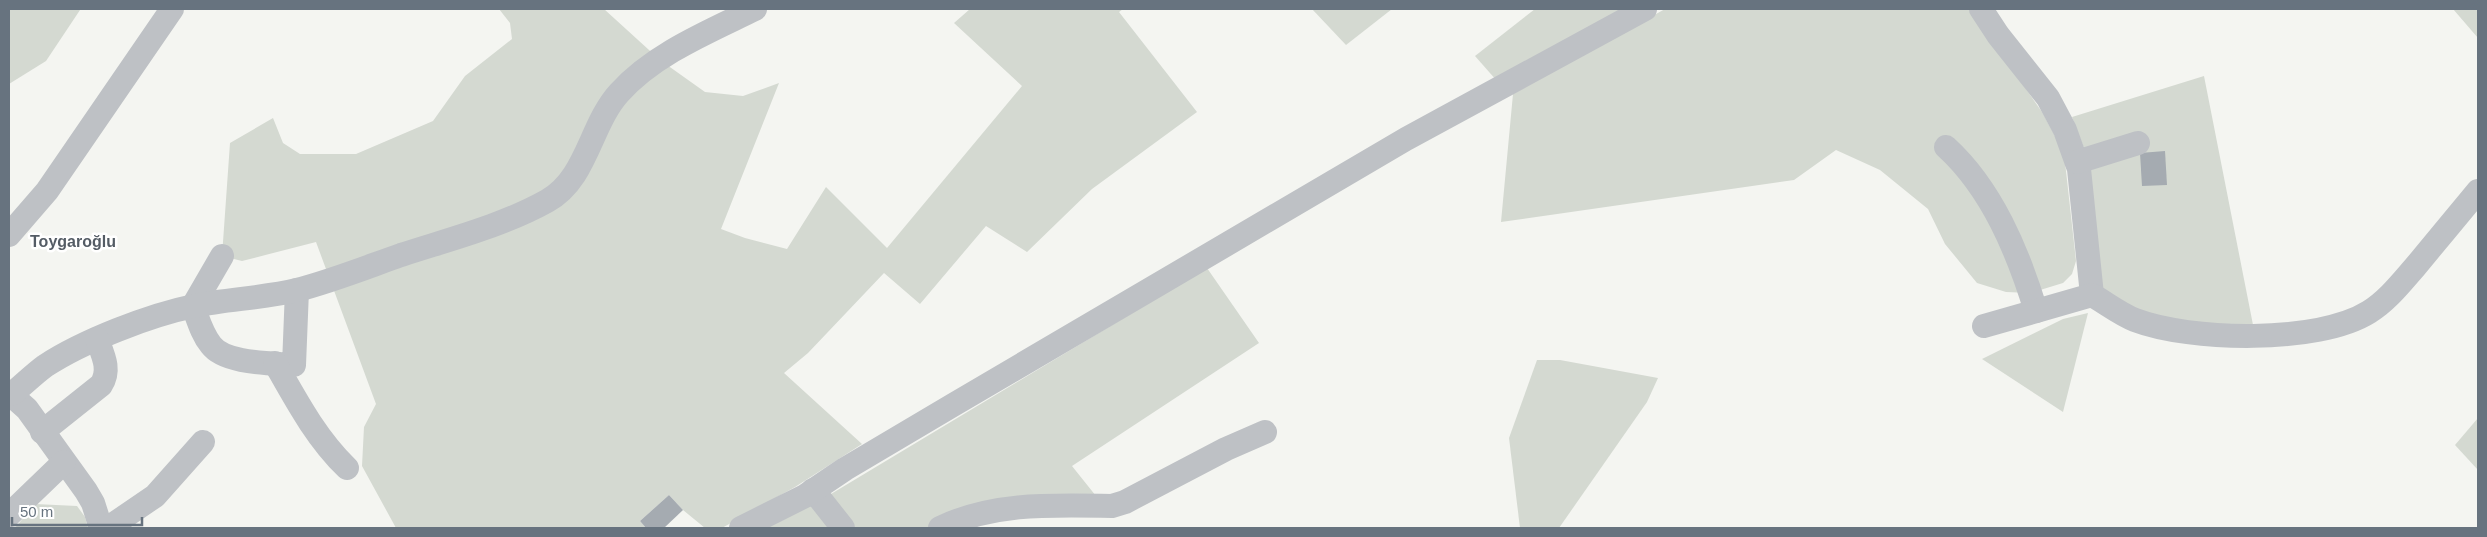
<svg xmlns="http://www.w3.org/2000/svg" width="2487" height="537" font-family="Arial,sans-serif">
	<style>
		.green { fill: #d4d9d1 }
		.building { fill: #a5abb1 }
		.lines { fill: none; stroke-linecap: round; stroke-linejoin: round }
		.minor { stroke: #bec1c5; stroke-width: 24 }
		.labels { text-anchor: middle; dominant-baseline: central; stroke-width: 5; stroke-linejoin: round; paint-order: stroke }
		.neighbourhood-label { font-size: 16px; font-weight: bold; fill: #545c65; stroke: #fff }
	</style>
	<rect width="100%" height="100%" fill="#f4f5f1"/>
	<g class="green">
		<polygon points="9,9 80,10 46,61 9,84"/>
		<polygon points="499,9 604,9 660,60 705,92 743,96 779,83 721,229 745,238 787,249 826,187 887,248 1022,86 954,23 970,9 1123,9 1119,12 1197,112 1092,189 1027,252 986,226 920,304 884,273 808,353 784,373 862,444 795,487 722,528 705,528 683,510 669,495 640,521 646,528 396,528 362,466 364,427 376,404 316,242 242,261 222,256 230,143 273,118 283,143 300,154 356,154 433,121 465,76 512,39 510,23"/>
		<polygon points="1312,9 1392,9 1346,45"/>
		<polygon points="1535,9 1626,9 1497,81 1475,56"/>
		<polygon points="1665,9 1970,9 2042,112 2064,153 2076,261 2072,274 2063,283 2030,293 2006,292 1977,283 1945,244 1928,209 1880,170 1836,150 1794,180 1501,222 1513,94"/>
		<polygon points="2453,9 2478,9 2478,39 2478,38"/>
		<polygon points="2204,76 2255,335 2225,335 2103,301 2084,148 2072,117"/>
		<polygon points="1207,268 1259,343 1072,466 1104,506 940,528 765,528 821,500"/>
		<polygon points="2088,313 2063,412 1982,359 2063,319"/>
		<polygon points="1537,360 1560,360 1658,378 1647,402 1559,528 1520,528 1509,438"/>
		<polygon points="2478,418 2478,470 2455,445"/>
		<polygon points="35,504 77,506 85,517 88,528 15,528"/>
	</g>
	<g class="building">
		<polygon points="2165,151 2167,185 2142,186 2140,153"/>
		<polygon points="669,495 683,510 664,528 646,528 640,521"/>
	</g>
	<g class="lines">
		<g class="minor">
			<polyline points="1981,9 1998,35 2048,98 2065,130 2079,169 2092,295"/>
			<path d="M1946 147C1992 189 2018 252 2036 311"/>
			<polyline points="2077,162 2138,143"/>
			<polyline points="9,235 47,191 172,9"/>
			<path d="M222 256 193 306C198 319 202 334 211 345 225 364 272 363 294 365L297 290"/>
			<path d="M1984 326 2092 295C2106 303 2120 314 2135 320 2190 341 2318 344 2369 312 2387 301 2401 283 2415 267 2436 242 2457 216 2478 191"/>
			<path d="M275 363C296 400 316 438 347 468"/>
			<polyline points="9,393 27,409 86,491 93,503 101,528"/>
			<path d="M12 394C23 385 34 374 45 366 83 341 150 315 194 306 228 299 264 298 297 290 332 281 367 267 401 255 450 239 502 226 547 201 587 179 590 125 619 93 654 54 708 32 755 9"/>
			<path d="M42 432 101 385C111 370 103 355 97 339"/>
			<polyline points="813,490 843,528"/>
			<polyline points="9,515 64,462"/>
			<polyline points="108,528 155,496 203,442"/>
			<polyline points="741,528 805,496 845,469 953,405 1406,139 1645,9"/>
			<path d="M940 528C993 502 1054 505 1112 506L1125 502 1226 449 1265 432"/>
		</g>
	</g>
	<g class="labels">
		<g class="neighbourhood-label">
			<text x="73" y="241">Toygaroğlu</text>
		</g>
	</g>
	<rect width="2487" height="537" fill="none" stroke="#67737f" stroke-width="20"/>
	<path d="M12 517v8h130v-8" fill="none" stroke="#67737f" stroke-width="2.5"/>
	<text x="20" y="517" font-size="15" fill="#67737f" stroke="#ffffff" stroke-width="4" paint-order="stroke">50 m</text>
</svg>
